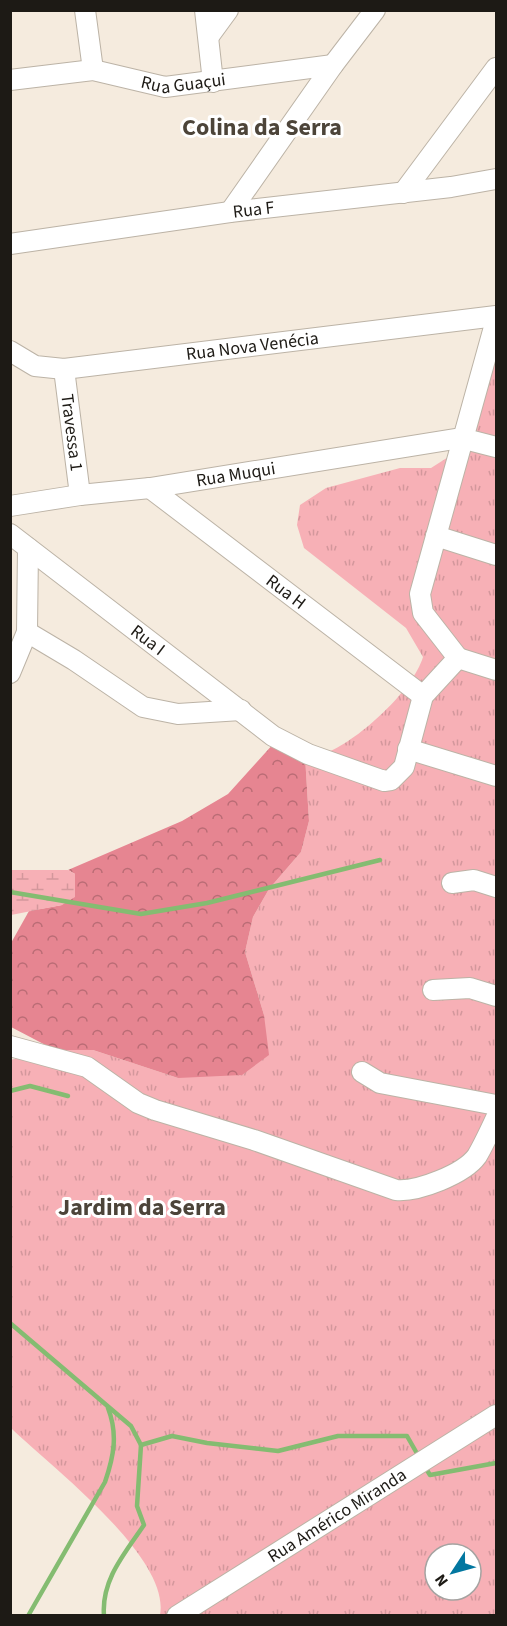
<svg xmlns="http://www.w3.org/2000/svg" width="507" height="1626" font-family="'Source Sans 3',sans-serif">
	<style>
		.grass { fill: url(#grass-tufts); fill-rule: evenodd }
		.forest { fill: url(#forest-crowns) }
		.wetland { fill: url(#wetland-marsh) }
		.lines { fill: none; stroke-linecap: round; stroke-linejoin: round }
		.stream { stroke: #84bc71; stroke-width: 4.5 }
		.minor-casing { stroke: #bcb3a6; stroke-width: 22 }
		.minor { stroke: #fff; stroke-width: 20 }
		.labels { text-anchor: middle; dominant-baseline: central; stroke-width: 6; stroke-linejoin: round; paint-order: stroke }
		.street-label { font-size: 18px; fill: #1d1a15; stroke: #fff }
		.district-label { font-size: 24px; font-weight: bold; fill: #4c4439; stroke: #fff }
	</style>
	<defs>
		<pattern id="grass-tufts" width="24" height="20" patternUnits="userSpaceOnUse" patternTransform="scale(1.5)"><rect width="24" height="20" fill="#f7b0b6"/><path d="M3 7l-1-3M5 7V3M7 7l1-3M15 17l-1-3M17 17v-4M19 17l1-3" fill="none" stroke="#d3979c"/></pattern>
		<pattern id="forest-crowns" width="20" height="18" patternUnits="userSpaceOnUse" patternTransform="scale(1.5)"><rect width="20" height="18" fill="#e68591"/><path d="M2 6a3 3 0 1 1 6 0M12 15a3 3 0 1 1 6 0" fill="none" stroke="#ba6c75"/></pattern>
		<pattern id="wetland-marsh" width="20" height="14" patternUnits="userSpaceOnUse" patternTransform="scale(1.5)"><rect width="20" height="14" fill="#f7b0b6"/><path d="M1 5h8M5 5V1M11 12h8M15 12V8" fill="none" stroke="#d3979c"/></pattern>
	</defs>
	<rect width="100%" height="100%" fill="#f5ebde"/>
	<path class="grass" d="M496 339V1615H160C171 1557 50 1466 11 1428L10 1060 55 1050H93L178 1078 264 1015 245 952 253 917 269 889 301 852 309 821 305 756C312 755 321 755 328 752 360 739 413 690 423 657L406 628 304 548 297 525 300 505 326 488 400 468H431L453 454ZM435 1554H471V1590H435Z"/>
	<polygon class="forest" points="275,742 305,756 309,821 301,852 269,889 253,917 245,952 264,1015 269,1055 242,1075 178,1078 93,1050 55,1050 11,1027 11,943 29,911 62,905 75,874 68,870 182,821 228,794"/>
	<polygon class="wetland" points="10,870 68,870 75,874 75,897 62,905 11,915"/>
	<g class="lines">
		<g class="stream">
			<polyline points="10,892 141,914 207,903 380,860"/>
			<polyline points="10,1091 30,1086 68,1096"/>
			<path d="M10 1323 131 1426 141 1445 137 1506 144 1525C125 1553 101 1580 104 1616"/>
			<polyline points="141,1445 172,1436 207,1443 278,1451 338,1436 407,1436 419,1457"/>
			<polyline points="425,1467 430,1475 496,1463"/>
			<path d="M28 1616 105 1482C114 1456 118 1434 108 1408"/>
		</g>
		<g class="minor-casing">
			<g id="minor">
				<polyline points="85,10 93,70"/>
				<polyline points="205,10 213,82"/>
				<polyline points="209,36 228,10"/>
				<path id="s1" d="M10 80 93 70 165 87 333 65"/>
				<polyline points="403,193 496,68"/>
				<polyline points="230,212 333,65 375,10"/>
				<path id="s2" d="M10 244 230 212 451 187 496 179"/>
				<path id="s3" d="M10 351 35 366 64 369 496 316"/>
				<path id="s4" d="M64 369 80 495"/>
				<path id="s5" d="M150 488 423 696"/>
				<path id="s6" d="M10 506 80 495 150 488 461 438 496 447"/>
				<path id="s7" d="M10 534 273 736 308 754 384 781 391 780 404 767 423 696 458 658 423 613 420 594 496 320"/>
				<polyline points="436,536 496,555"/>
				<polyline points="27,632 74,660 143,707 178,714 241,710"/>
				<polyline points="458,658 496,670"/>
				<polyline points="10,673 27,632 28,548"/>
				<polyline points="408,749 496,776"/>
				<polyline points="452,883 474,880 496,887"/>
				<polyline points="433,990 470,988 496,996"/>
				<path d="M10 1046 87 1067 138 1103 155 1110 254 1140 396 1190C418 1192 464 1174 477 1156 484 1144 490 1131 496 1118"/>
				<polyline points="362,1072 380,1083 496,1105"/>
				<path id="s8" d="M177 1616 496 1415"/>
			</g>
		</g>
		<use href="#minor" class="minor"/>
	</g>
	<g class="labels">
		<g class="street-label">
			<text stroke="none"><textPath href="#s1" startOffset="176">Rua Guaçui</textPath></text>
			<text stroke="none"><textPath href="#s2" startOffset="246">Rua F</textPath></text>
			<text stroke="none"><textPath href="#s3" startOffset="248">Rua Nova Venécia</textPath></text>
			<text stroke="none"><textPath href="#s4" startOffset="64">Travessa 1</textPath></text>
			<text stroke="none"><textPath href="#s6" startOffset="228">Rua Muqui</textPath></text>
			<text stroke="none"><textPath href="#s5" startOffset="171">Rua H</textPath></text>
			<text stroke="none"><textPath href="#s7" startOffset="174">Rua I</textPath></text>
			<text stroke="none"><textPath href="#s8" startOffset="189">Rua Américo Miranda</textPath></text>
		</g>
		<g class="district-label">
			<text x="262" y="127">Colina da Serra</text>
			<text x="142" y="1207">Jardim da Serra</text>
		</g>
	</g>
	<rect width="507" height="1626" fill="none" stroke="#1d1a15" stroke-width="24"/>
	<g transform="translate(453 1572) rotate(234)"><circle r="28" fill="#ffffff" stroke="#a5a3a1" stroke-width="1.5"/>
	<path d="M0-4.5L10 22L0 15L-10 22Z" fill="#0277a0"/>
	<text y="-9" font-size="16" font-weight="bold" text-anchor="middle" fill="#1d1a15">N</text>
	</g>
</svg>
